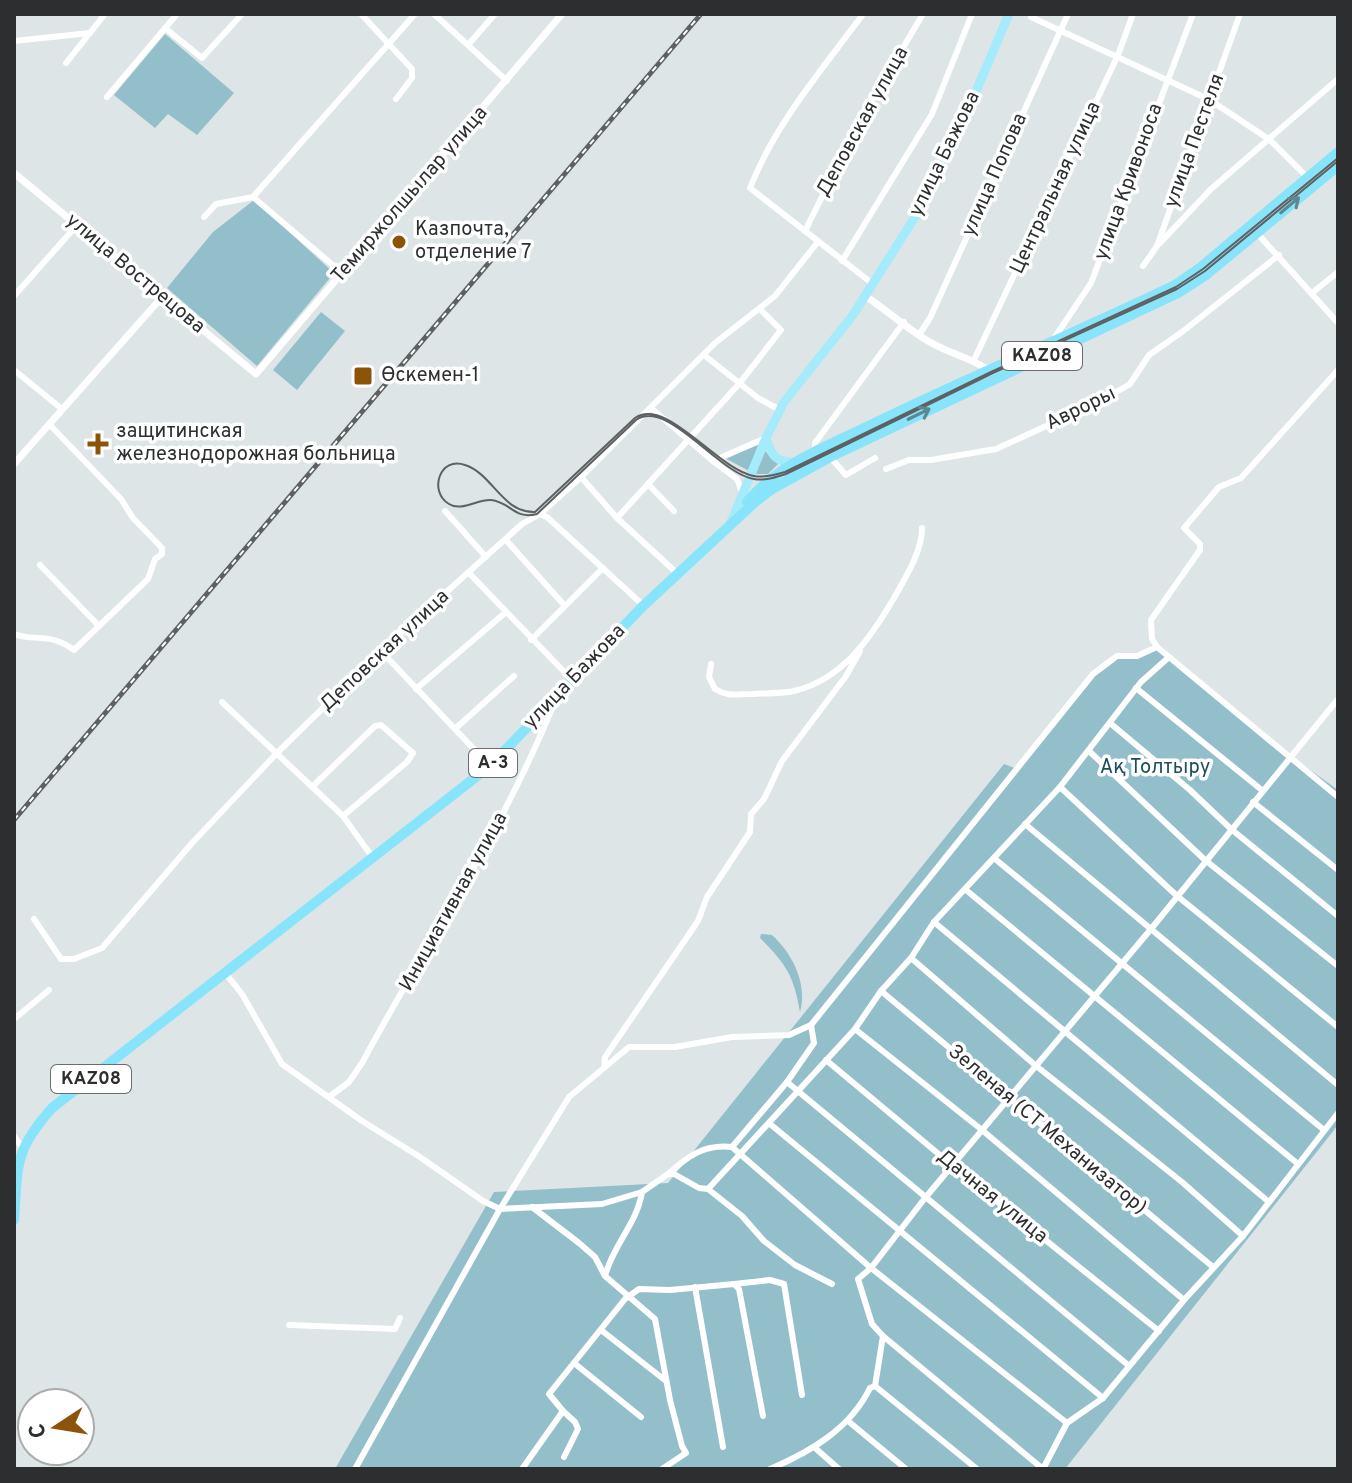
<svg xmlns="http://www.w3.org/2000/svg" width="1352" height="1483" font-family="Overpass,sans-serif">
	<style>
		.green { fill: #93bfcb }
		.lines { fill: none; stroke-linecap: round; stroke-linejoin: round }
		.minor { stroke: #fff; stroke-width: 6 }
		.tertiary { stroke: #fff; stroke-width: 7 }
		.primary { stroke: #a5ebfb; stroke-width: 9 }
		.trunk { stroke: #87e4fa; stroke-width: 10 }
		.tram { stroke: #5e6162; stroke-width: 2 }
		.rail-casing { stroke: #5e6162; stroke-width: 5 }
		.rail { stroke: #fff; stroke-width: 2; stroke-dasharray: 6; stroke-linecap: butt }
		.oneway { stroke: #5a8994 }
		.poi-dot { fill: #8c5409; stroke: #fff; stroke-width: 3 }
		.labels { text-anchor: middle; dominant-baseline: central; stroke-width: 7; stroke-linejoin: round; paint-order: stroke }
		.shield { fill: #fff; stroke: #6b6d6d; stroke-width: 2 }
		.shield-label { font-size: 18px; font-weight: bold; fill: #2c2e2f }
		.street-label { font-size: 20px; fill: #2c2e2f; stroke: #fff }
		.poi-label { font-size: 20px; fill: #2c2e2f; stroke: #fff; text-anchor: start }
		.park-label { font-size: 20px; fill: #1b4e59; stroke: #fff }
	</style>
	<rect width="100%" height="100%" fill="#dde5e6"/>
	<g class="green">
		<polygon points="165,34 234,93 197,135 168,114 155,128 114,95"/>
		<polygon points="254,200 334,273 257,366 167,288 213,232"/>
		<polygon points="321,312 345,331 297,390 273,370"/>
		<polygon points="760,440 749,471 723,457"/>
		<polygon points="764,450 778,464 768,474 756,474"/>
		<polygon points="1157,647 1291,756 1338,790 1338,1125 1065,1469 335,1469 494,1192 668,1183 1004,764 1017,769 1093,674 1117,656 1137,656"/>
		<path d="M761 934 772 935C792 953 808 984 800 1012 794 976 786 964 760 938Z"/>
	</g>
	<g class="lines">
		<g class="minor">
			<polyline points="361,14 412,69 412,78 396,99"/>
			<polyline points="434,14 507,81"/>
			<path d="M863 14C822 70 776 122 750 188L873 284"/>
			<polyline points="1031,17 1210,100 1270,140 1307,177"/>
			<polyline points="165,28 202,58 242,14"/>
			<polyline points="14,41 90,33"/>
			<polyline points="468,45 495,14"/>
			<polyline points="66,63 105,14"/>
			<polyline points="107,97 177,14"/>
			<polyline points="253,197 342,273"/>
			<polyline points="204,217 216,204 253,197 415,14"/>
			<polyline points="805,231 860,120 923,14"/>
			<polyline points="1257,233 1338,323"/>
			<polyline points="1159,244 1211,189 1338,79"/>
			<polyline points="842,261 932,114 972,14"/>
			<polyline points="1143,266 1157,246 1240,14"/>
			<polyline points="1312,293 1338,272"/>
			<polyline points="14,296 77,225"/>
			<polyline points="919,335 930,318 1068,14"/>
			<polyline points="1053,340 1091,283 1193,14"/>
			<polyline points="704,355 758,398 780,410"/>
			<polyline points="974,360 1118,55 1133,14"/>
			<polyline points="14,370 62,409"/>
			<polyline points="1338,370 1241,478 1219,487 1184,528 1200,544 1200,550 1151,620 1152,639 1157,647 1338,797"/>
			<polyline points="651,408 713,461 766,438"/>
			<polyline points="815,452 815,443 904,322"/>
			<polyline points="830,457 846,475 875,458"/>
			<polyline points="713,461 737,479 742,492"/>
			<polyline points="886,469 909,460 931,460 996,449 1099,402 1130,384 1149,355 1182,332 1279,255"/>
			<polyline points="581,477 617,518 679,575"/>
			<polyline points="648,484 674,511"/>
			<polyline points="445,511 486,557"/>
			<polyline points="540,514 547,517 644,606"/>
			<polyline points="617,518 739,384 781,330 761,310"/>
			<polyline points="506,540 565,606"/>
			<polyline points="40,565 99,626"/>
			<polyline points="469,573 572,680"/>
			<path d="M14 634C36 642 50 632 74 650L148 579 155 559 162 554V548L133 518 121 499 49 424"/>
			<polyline points="531,640 603,568"/>
			<polyline points="381,651 490,766"/>
			<path d="M711 664 709 677 715 689C728 697 737 694 751 694 765 693 779 694 794 691 845 679 874 633 898 591 908 573 922 550 922 528"/>
			<polyline points="1136,688 1263,791"/>
			<polyline points="416,689 506,612"/>
			<polyline points="222,702 343,816 373,858"/>
			<polyline points="1110,723 1190,790 1231,829 1338,916"/>
			<polyline points="456,728 514,676"/>
			<polyline points="1089,751 1205,860 1338,966"/>
			<polyline points="313,786 375,726 381,725 413,753 407,762 343,816"/>
			<polyline points="1060,787 1176,895 1338,1027"/>
			<polyline points="1253,802 1338,870"/>
			<polyline points="1025,824 1338,1085"/>
			<polyline points="994,858 1324,1130"/>
			<polyline points="966,890 1298,1164"/>
			<polyline points="34,919 61,959 74,959 102,948 193,842 277,753 381,651 522,524 540,514 581,477 715,343 775,296 817,243"/>
			<polyline points="934,922 1269,1202"/>
			<polyline points="911,958 1035,1065 1182,1182 1243,1236"/>
			<polyline points="226,974 242,994 282,1064 362,1121 420,1157 483,1201 500,1209 602,1204 642,1192 668,1174 674,1174 699,1188 708,1189 855,1029 881,991 911,958 934,922 1060,787 1141,682 1169,657"/>
			<polyline points="881,991 1213,1267"/>
			<polyline points="14,1019 49,990"/>
			<polyline points="855,1029 982,1130 1184,1300"/>
			<polyline points="826,1060 953,1166 1159,1331"/>
			<polyline points="604,1068 605,1057 698,921 707,897 750,832 751,814 764,799 782,761 846,676 860,651"/>
			<polyline points="787,1082 814,1043 811,1025"/>
			<path d="M329 1097 349 1082 362 1063C427 942 504 829 555 701"/>
			<polyline points="770,1124 1103,1398"/>
			<polyline points="14,1136 22,1147"/>
			<polyline points="732,1147 787,1082 1128,1365"/>
			<path d="M668 1174C688 1156 704 1144 732 1147L871 1268 1067 1423"/>
			<polyline points="708,1189 742,1216 764,1241 795,1265 832,1284"/>
			<polyline points="532,1207 579,1243 595,1257 605,1276 655,1319 670,1400 682,1446 686,1453 662,1469"/>
			<path d="M605 1276C613 1245 637 1224 642 1192"/>
			<polyline points="734,1284 770,1280 784,1284 802,1395"/>
			<polyline points="695,1287 723,1447"/>
			<polyline points="289,1325 395,1329 400,1318"/>
			<polyline points="601,1330 666,1381"/>
			<polyline points="883,1336 1043,1469"/>
			<polyline points="574,1363 641,1417"/>
			<polyline points="875,1386 977,1469"/>
			<polyline points="563,1411 575,1422 578,1429 564,1457"/>
			<polyline points="848,1421 906,1469"/>
			<polyline points="814,1447 839,1469"/>
			<polyline points="355,1469 500,1209 569,1097 629,1047 675,1047 732,1037 789,1035 811,1025 1093,674 1117,656 1137,656 1157,647"/>
			<polyline points="522,1469 563,1411 549,1394 625,1299 639,1289 670,1290 734,1284 739,1289 763,1416"/>
			<path d="M770 1469C810 1452 850 1429 870 1388L875 1386 883 1336 872 1324 858 1279 871 1268 925 1198 1151 929 1338 699"/>
			<polyline points="1043,1469 1067,1423 1103,1398 1184,1300 1243,1236 1338,1113"/>
		</g>
		<g class="tertiary">
			<polyline points="14,173 256,374 562,14"/>
			<path d="M865 296C887 310 906 328 928 341 951 355 976 358 997 377"/>
			<polyline points="14,464 162,297"/>
		</g>
		<g class="primary">
			<path d="M766 438C772 457 775 461 795 463"/>
			<polyline points="731,522 766,438 784,402 853,315 915,217 954,143 1009,14"/>
		</g>
		<g class="trunk">
			<path d="M747 502C781 461 835 443 881 420 978 373 1078 332 1175 285L1201 267 1338 152"/>
			<path d="M14 1220C18 1164 14 1151 52 1108L490 766 642 607 754 503 772 489 830 457 1178 293 1206 275 1338 166"/>
		</g>
		<path class="tram" d="M1338 158 1203 269 1176 287 991 372 785 472C775 475 764 478 754 476 718 470 666 396 635 418L535 512C502 513 493 474 465 465 440 456 428 491 449 504 461 512 478 499 491 500 511 502 514 520 537 514L636 420C667 398 719 474 754 479 765 481 776 477 786 474L993 373 1177 289 1205 271 1338 161"/>
		<g class="rail-casing">
			<polyline id="rail" points="14,820 701,14"/>
		</g>
		<use href="#rail" class="rail"/>
	</g>
	<defs><path id="oneway-shaft" d="M-6 0H5M1.5-3L5.5 0L1.5 3" fill="none" stroke-width="1.6" stroke-linecap="round" stroke-linejoin="round" transform="scale(2)"/></defs>
	<g class="oneway">
		<use href="#oneway-shaft" transform="translate(1290 205) rotate(-40)"/>
		<use href="#oneway-shaft" transform="translate(919 414) rotate(-26)"/>
	</g>
	<g class="poi-dot">
		<circle cx="399" cy="242" r="8"/>
		<rect x="353" y="366" width="20" height="20" rx="4"/>
		<path d="M94 432h8v8h8v8h-8v8h-8v-8h-8v-8h8z"/>
	</g>
	<g class="labels">
		<g class="shield">
			<rect x="1002" y="342" width="80" height="28" rx="6"/>
			<rect x="469" y="749" width="48" height="28" rx="6"/>
			<rect x="51" y="1065" width="80" height="28" rx="6"/>
		</g>
		<g class="shield-label">
			<text x="1042" y="356">KAZ08</text>
			<text x="493" y="763">A-3</text>
			<text x="91" y="1079">KAZ08</text>
		</g>
		<g class="street-label">
			<text transform="translate(863 122) rotate(-61)">Деповская улица</text>
			<text transform="translate(1195 141) rotate(-70)">улица Пестеля</text>
			<text transform="translate(945 154) rotate(-64)">улица Бажова</text>
			<text transform="translate(995 175) rotate(-66)">улица Попова</text>
			<text transform="translate(1129 182) rotate(-70)">улица Кривоноса</text>
			<text transform="translate(1056 188) rotate(-65)">Центральная улица</text>
			<text transform="translate(410 195) rotate(-49)">Темиржолшылар улица</text>
			<text transform="translate(135 274) rotate(40)">улица Вострецова</text>
			<text transform="translate(1081 409) rotate(-26)">Авроры</text>
			<text transform="translate(385 651) rotate(-43)">Деповская улица</text>
			<text transform="translate(575 677) rotate(-46)">улица Бажова</text>
			<text transform="translate(454 902) rotate(-61)">Инициативная улица</text>
			<text transform="translate(1047 1130) rotate(40)">Зеленая (СТ Механизатор)</text>
			<text transform="translate(992 1197) rotate(39)">Дачная улица</text>
		</g>
		<g class="poi-label">
			<text x="415" y="230">Казпочта,<tspan x="415" dy="23">отделение 7</tspan></text>
			<text x="381" y="376">Өскемен-1</text>
			<text x="116" y="432">защитинская<tspan x="116" dy="23">железнодорожная больница</tspan></text>
		</g>
		<g class="park-label">
			<text x="1155" y="768">Ақ Толтыру</text>
		</g>
	</g>
	<rect width="1352" height="1483" fill="none" stroke="#2c2e2f" stroke-width="32"/>
	<g transform="translate(56 1427) rotate(258)"><circle r="38" fill="#ffffff" stroke="#ababac" stroke-width="2"/>
	<path d="M0-6L14 30L0 20L-14 30Z" fill="#8c5409"/>
	<text y="-12" font-size="22" font-weight="bold" text-anchor="middle" fill="#2c2e2f">С</text>
	</g>
</svg>
